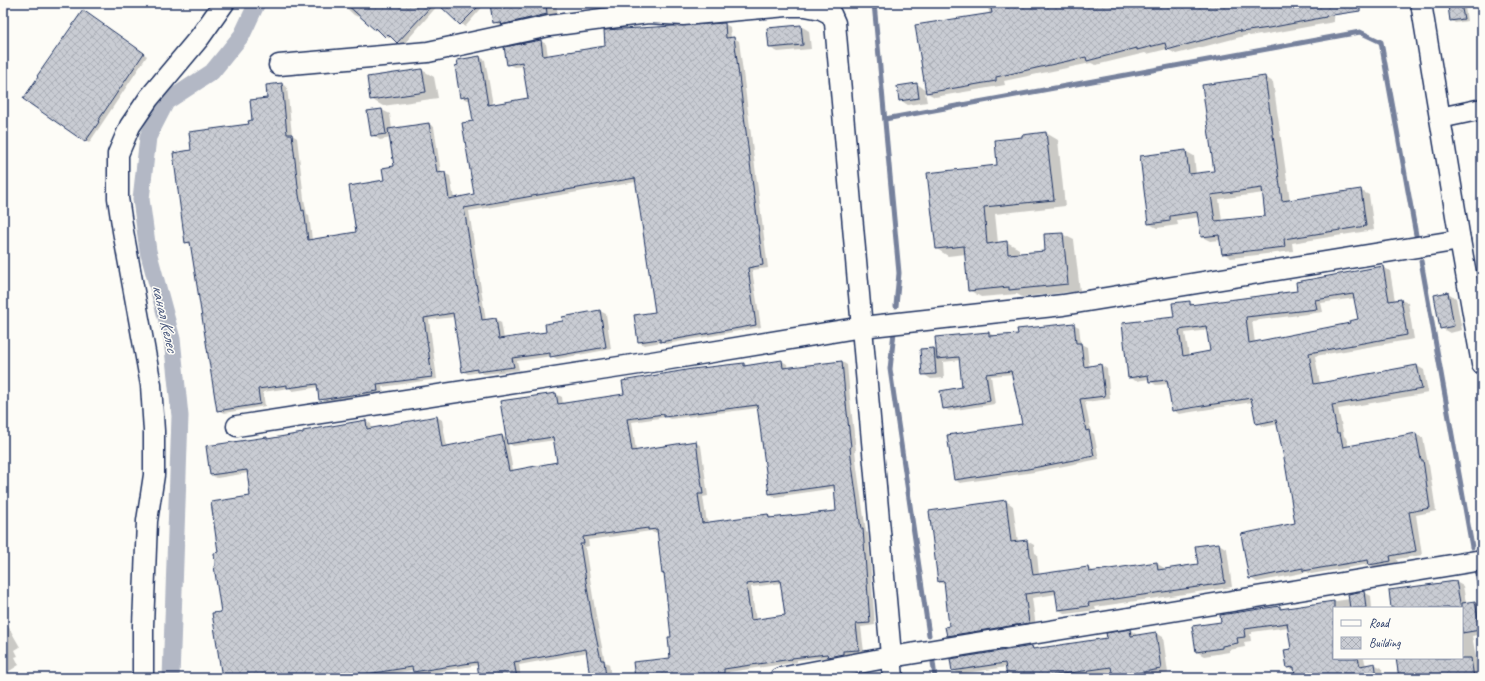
<svg xmlns="http://www.w3.org/2000/svg" width="1485" height="681" font-family="Caveat,sans-serif">
	<style>
		.shadow { fill: #0003; fill-rule: evenodd }
		.lines { fill: none; stroke-linecap: round; stroke-linejoin: round }
		.stream { stroke: #76819c; stroke-width: 5 }
		.canal { stroke: #b3b8c5; stroke-width: 17 }
		.building { fill: url(#building-cross-hatch); stroke: #1b2f5e; fill-rule: evenodd }
		.minor-casing { stroke: #1b2f5e; stroke-width: 23 }
		.minor { stroke: #fdfcf7; stroke-width: 20 }
		.labels { text-anchor: middle; dominant-baseline: central; stroke-width: 3; stroke-linejoin: round; paint-order: stroke }
		.water-label { font-size: 17px; font-style: italic; fill: #49587d; stroke: #fdfcf7 }
	</style>
	<defs>
		<pattern id="building-cross-hatch" width="8" height="8" patternUnits="userSpaceOnUse"><rect width="8" height="8" fill="#c9ccd3"/><path d="M0 0l8 8M0 8l8-8" fill="none" stroke="#acb0b8"/></pattern>
	</defs>
	<rect width="100%" height="100%" fill="#fdfcf7"/>
	<filter id="ink" filterUnits="userSpaceOnUse"><feTurbulence type="fractalNoise" baseFrequency=".025" numOctaves="2"/><feDisplacementMap in="SourceGraphic" scale="8" xChannelSelector="R" yChannelSelector="G"/><feConvolveMatrix kernelMatrix="1 2 1 2 8 2 1 2 1" color-interpolation-filters="sRGB"/></filter>
	<g filter="url(#ink)">
		<g class="shadow">
			<polygon points="341,3 486,3 465,27 439,4 403,45 392,36 390,38 375,29 360,15 358,17 354,15"/>
			<polygon points="491,3 556,3 559,21 507,29 494,22"/>
			<polygon points="991,3 1331,3 1334,22 1262,35 1260,34 1250,36 1248,35 1176,54 1167,49 1147,54 1145,53 1096,65 1091,63 1004,81 1005,85 935,97 925,92 927,102 908,105 900,100 917,84 926,90 990,15 987,4"/>
			<polygon points="1461,5 1465,7 1467,21 1455,23 1451,20"/>
			<polygon points="86,14 147,56 89,143 85,141"/>
			<polygon points="725,24 730,27 731,38 734,38 739,41 768,268 752,270 761,327 666,344 662,342 644,345 639,342 656,313 636,182 469,211 486,321 496,319 501,322 504,339 547,333 564,322 600,311 606,314 611,349 557,359 552,356 517,361 519,370 484,374 480,372 468,374 463,371 454,317 429,320 437,379 382,387 383,394 326,402 320,399 319,387 293,391 289,388 263,392 265,406 224,413 218,410 191,245 186,242 193,151 250,125 268,99 282,84 287,87 292,135 297,138 304,199 307,214 309,215 312,240 357,233 385,181 395,167 391,138 380,140 372,135 382,110 390,114 392,129 429,124 434,127 441,173 444,173 450,176 454,199 475,195 474,122 471,100 467,100 461,97 480,57 485,60 493,105 529,99 524,66 514,67 508,64 541,41 546,44 548,56"/>
			<polygon points="801,26 809,31 811,49 778,52 770,48"/>
			<polygon points="422,70 434,77 438,98 383,106 371,99 368,78"/>
			<path d="M1265 77 1273 82 1290 201 1360 190 1369 195 1374 230 1292 243 1293 251 1231 258 1223 253 1221 240 1210 241 1202 237 1199 217 1177 220 1178 225 1157 228 1149 224 1185 151 1194 156 1196 174 1216 171ZM1264 193 1266 216 1222 221 1219 199Z"/>
			<polygon points="1480,89 1482,89 1482,97"/>
			<polygon points="1482,121 1482,147 1478,123"/>
			<polygon points="1046,133 1058,140 1065,206 995,214 998,243 1007,242 1019,249 1019,254 1046,251 1062,234 1074,240 1080,291 1022,297 1017,294 981,297 969,290 966,254 948,256 937,249 999,166 1023,138"/>
			<path d="M1383 267 1390 271 1395 301 1401 300 1408 303 1414 339 1315 356 1320 384 1417 366 1424 370 1428 393 1338 409 1344 436 1346 438 1349 447 1416 434 1423 438 1428 464 1429 465 1436 511 1416 515 1422 555 1397 559 1398 564 1376 568 1370 564 1311 574 1307 572 1257 582 1250 578 1296 524 1286 463 1278 424 1264 427 1257 423 1252 402 1179 414 1173 410 1168 384 1156 385 1150 381 1149 379 1136 381 1129 378 1175 318 1189 302 1195 305 1298 291ZM1355 298 1359 320 1351 324 1255 343 1252 321 1323 312 1321 303ZM1208 330 1211 352 1189 356 1185 333Z"/>
			<polygon points="1448,293 1456,298 1462,330 1450,333 1441,328"/>
			<polygon points="1073,324 1079,327 1081,344 1087,347 1089,367 1101,365 1107,369 1110,399 1085,402 1091,432 1094,434 1099,459 1034,472 960,483 955,480 1023,425 1013,374 991,376 995,404 949,411 944,408 963,388 961,360 943,362 944,378 931,379 923,374 934,349 937,351 989,333 994,336 1019,335"/>
			<path d="M782 361 787 364 788 369 842 362 847 365 850 399 856 450H855L857 468 866 532 868 533 875 625 861 627 864 652 848 654V657L834 660 829 657 797 660V662L729 672V675L706 678H636L671 659 672 638 659 532 654 533 651 531 588 540 589 546 585 547 597 622 605 662 609 664 611 678H591L588 652 519 665 521 678H480L478 665 419 675 413 672V670L362 678H223L222 613 219 553 252 497 248 473 217 478 211 475 266 438 270 440 366 421 371 424 372 429 437 417 442 420 447 447 502 436 507 439 501 402 556 394 562 397 563 405 626 395 744 364 748 366ZM758 408 770 494 775 497 835 488 837 512 773 518 768 515 707 523 703 497 708 496 701 446 695 442 636 451 632 422 666 417 670 419ZM555 440 558 463 513 471 508 443 513 446ZM782 583 786 616 756 621 751 587Z"/>
			<polygon points="1006,501 1013,506 1018,542 1027,541 1034,545 1035,553 1037,554 1039,575 1088,568 1095,572 1156,563 1164,568 1164,570 1199,565 1219,544 1227,549 1232,587 1095,607 1096,610 1066,614 1059,610 1056,594 1032,598 1036,627 955,640 948,636 950,627 945,585 939,582"/>
			<polygon points="1456,582 1463,586 1466,603 1475,602 1482,606 1482,634 1472,636 1480,678 1400,678 1397,658 1462,658 1462,608 1392,608"/>
			<polygon points="1364,592 1371,596 1372,608 1334,608 1334,658 1364,658 1366,666 1374,664 1382,668 1383,678 1298,678 1295,671 1287,667 1292,650 1289,627 1252,632 1252,634 1250,634 1251,641 1244,642 1245,647 1229,650 1229,652 1204,656 1197,652 1222,622 1280,607 1283,609 1350,599"/>
			<polygon points="3,617 20,647 15,650 18,656 15,657 19,665 3,675"/>
			<polygon points="1130,630 1136,634 1137,636 1156,633 1163,637 1168,673 1135,678 1117,678 1114,676 1113,671 1073,677 1073,678 1008,678 1006,667 960,674 953,670 1032,647 1037,650 1108,639"/>
		</g>
		<g class="lines">
			<g class="stream">
				<polyline points="874,3 899,273 896,306"/>
				<polyline points="885,119 1360,32 1381,42 1416,235"/>
				<polyline points="1421,261 1472,547"/>
				<polyline points="894,332 890,369 929,635"/>
				<polyline points="1477,574 1482,603"/>
				<polyline points="933,662 935,678"/>
			</g>
			<polyline class="canal" points="171,678 180,416 172,339 148,251 141,199 148,137 166,102 212,72 242,35 257,3"/>
		</g>
		<g class="building">
			<polygon points="345,3 434,3 397,43 388,34 385,37 376,28 375,30"/>
			<polygon points="437,3 482,3 460,25"/>
			<polygon points="497,3 546,3 547,14 501,25 500,22 493,23 490,4"/>
			<polygon points="990,3 1360,3 1360,11 1326,16 1326,17 1269,28 1241,32 1240,30 1167,50 1165,43 1137,50 1137,48 1087,61 1086,57 996,77 996,81 926,93 915,25 992,13"/>
			<polygon points="1461,4 1464,19 1450,21 1448,6"/>
			<polygon points="83,10 144,53 98,121 99,122 85,142 23,99 38,77 37,76"/>
			<polygon points="725,23 726,38 734,37 763,265 748,268 756,325 660,342 660,339 638,342 634,315 655,312 635,178 464,208 482,320 496,318 499,339 546,332 545,324 563,321 562,317 600,310 606,347 550,357 550,353 512,358 514,367 477,372 477,369 462,372 453,313 424,318 432,377 377,384 378,391 319,400 317,384 287,388 287,385 258,389 260,404 217,411 190,242 185,243 173,153 191,150 189,132 249,124 248,121 252,120 250,100 267,98 266,85 282,83 287,134 292,134 299,195 302,211 304,210 308,240 356,232 349,186 384,180 382,168 394,166 388,129 429,123 437,173 445,172 449,199 474,194 462,123 473,121 469,96 460,98 455,66 458,65 457,60 480,56 488,105 528,98 522,62 507,65 504,47 541,40 543,56 605,46 604,30"/>
			<polygon points="801,25 803,45 769,48 767,28"/>
			<polygon points="422,69 426,92 370,100 367,77"/>
			<path d="M1265 76 1282 201 1361 189 1366 226 1284 239 1285 247 1222 254 1219 235 1201 237 1197 212 1170 216V221L1148 224 1140 156 1186 150 1189 174 1214 171 1202 85ZM1262 188 1265 216 1215 221 1211 195Z"/>
			<polygon points="917,83 919,98 899,101 897,86"/>
			<polygon points="382,109 386,134 371,136 367,111"/>
			<polygon points="1046,132 1054,200 984,207 987,244 1007,241 1008,254 1045,251 1044,234 1063,233 1068,284 1009,290 1009,287 968,291 964,246 936,249 927,173 997,165 995,140 1022,137 1022,135"/>
			<path d="M1383 266 1389 301 1401 299 1407 335 1309 353 1314 384 1417 365 1422 389 1332 405 1337 433H1340L1343 447 1416 433 1421 460H1423L1430 508 1409 512 1416 551 1390 556 1391 561 1369 565 1368 560 1303 571V568L1249 579 1241 534 1295 523 1285 463 1276 420 1256 424 1251 398 1172 411 1167 380 1149 382 1148 375 1128 378 1122 323 1174 317 1172 303 1190 301V305L1297 291 1296 282ZM1353 294 1358 319 1349 321 1350 323 1249 343 1246 317 1317 309 1315 300ZM1206 326 1210 351 1183 356 1179 330Z"/>
			<polygon points="1448,292 1454,326 1440,329 1434,295"/>
			<polygon points="1074,323 1076,343 1081,343 1084,367 1101,364 1105,396 1080,399 1086,431 1089,430 1094,456 1028,469 954,480 947,435 1022,424 1011,371 986,374 990,401 943,409 940,391 962,387 959,357 937,359 935,337 989,332 989,336 1018,334 1017,329"/>
			<polygon points="934,348 936,374 922,375 920,349"/>
			<path d="M782 360 783 368 842 361 845 395 851 447 850 448 852 465 861 529H863L870 623 856 624 859 650 843 651V654L828 657 827 654 792 658V659L724 669V673L684 678H635L633 662 670 658 668 637H671L664 573 662 574 657 529 648 530V528L583 537 584 544H580L592 618 601 660H604L606 678H590L586 649 514 662 517 678H479L477 662 413 672 412 667 341 678H222L212 613 221 612 214 566H215L214 553 218 552 211 502 250 496 247 470 210 475 206 446 267 437V439L303 433V431L366 420 367 429 437 416 442 447 502 435 509 471 557 462 553 437 507 444 500 401 556 393 558 404 624 394 622 381 692 369 744 363V366ZM757 405 769 494 834 485 836 511 769 518 768 514 702 523 698 494H703L696 441 632 451 627 419 664 414V417ZM780 580 785 615 751 620 746 584Z"/>
			<polygon points="1006,500 1011,542 1027,540 1028,549 1029,548 1033,575 1088,567 1089,572 1157,562 1158,570 1198,564 1195,546 1219,543 1225,583 1088,603 1089,606 1058,610 1055,590 1025,594 1029,623 947,636 945,627 949,626 944,581 938,582 929,511"/>
			<polygon points="1456,581 1461,608 1391,608 1389,590"/>
			<polygon points="1364,591 1366,608 1350,608 1348,594"/>
			<polygon points="1334,601 1334,658 1358,658 1360,666 1375,663 1377,678 1295,678 1294,667 1287,668 1284,650 1291,649 1287,623 1245,629 1246,630 1244,630 1245,637 1237,638 1238,643 1222,646 1222,648 1196,652 1192,626 1221,622 1220,615 1280,606 1280,609"/>
			<polygon points="1475,601 1480,630 1462,633 1462,603"/>
			<polygon points="1130,629 1131,636 1156,632 1161,669 1113,677 1111,667 1035,678 1007,678 1005,663 952,671 950,659 1032,646 1033,649 1107,638 1106,633"/>
			<polygon points="1396,658 1471,658 1474,678 1399,678"/>
		</g>
		<g class="lines">
			<g class="minor-casing">
				<g id="minor">
					<polyline points="1421,3 1460,240 1482,364"/>
					<polyline points="279,65 428,52 549,26 648,13 683,15 787,6 805,6 821,9 831,14 835,23 893,678"/>
					<polyline points="1440,118 1482,109"/>
					<polyline points="237,426 652,362 862,327 1063,305 1460,240"/>
					<polyline points="143,678 143,626 147,521 154,475 154,431 151,385 123,231 118,198 118,154 130,126 149,98 200,37 224,3"/>
					<polyline points="780,678 891,657 1482,560"/>
				</g>
			</g>
			<use href="#minor" class="minor"/>
		</g>
	</g>
	<g class="labels">
		<g class="water-label">
			<text transform="translate(165 318) rotate(77)">канал Келес</text>
		</g>
	</g>
	<rect width="1485" height="681" fill="none" stroke="#fdfcf7" stroke-width="16"/>
	<rect x="8" y="8" width="1469" height="665" fill="none" stroke="#1b2f5e" stroke-width="1.5" filter="url(#ink)"/>
	<rect x="1333" y="607" width="130" height="52" fill="#fdfcf7" stroke="#a3aaba"/>
	<rect x="1341" y="620" width="20" height="6" fill="#fdfcf7" stroke="#a3aaba"/>
	<text x="1369" y="627" font-size="12" fill="#1b2f5e">Road</text>
	<rect x="1341" y="637" width="20" height="12" fill="url(#building-cross-hatch)" stroke="#a3aaba"/>
	<text x="1369" y="647" font-size="12" fill="#1b2f5e">Building</text>
</svg>
